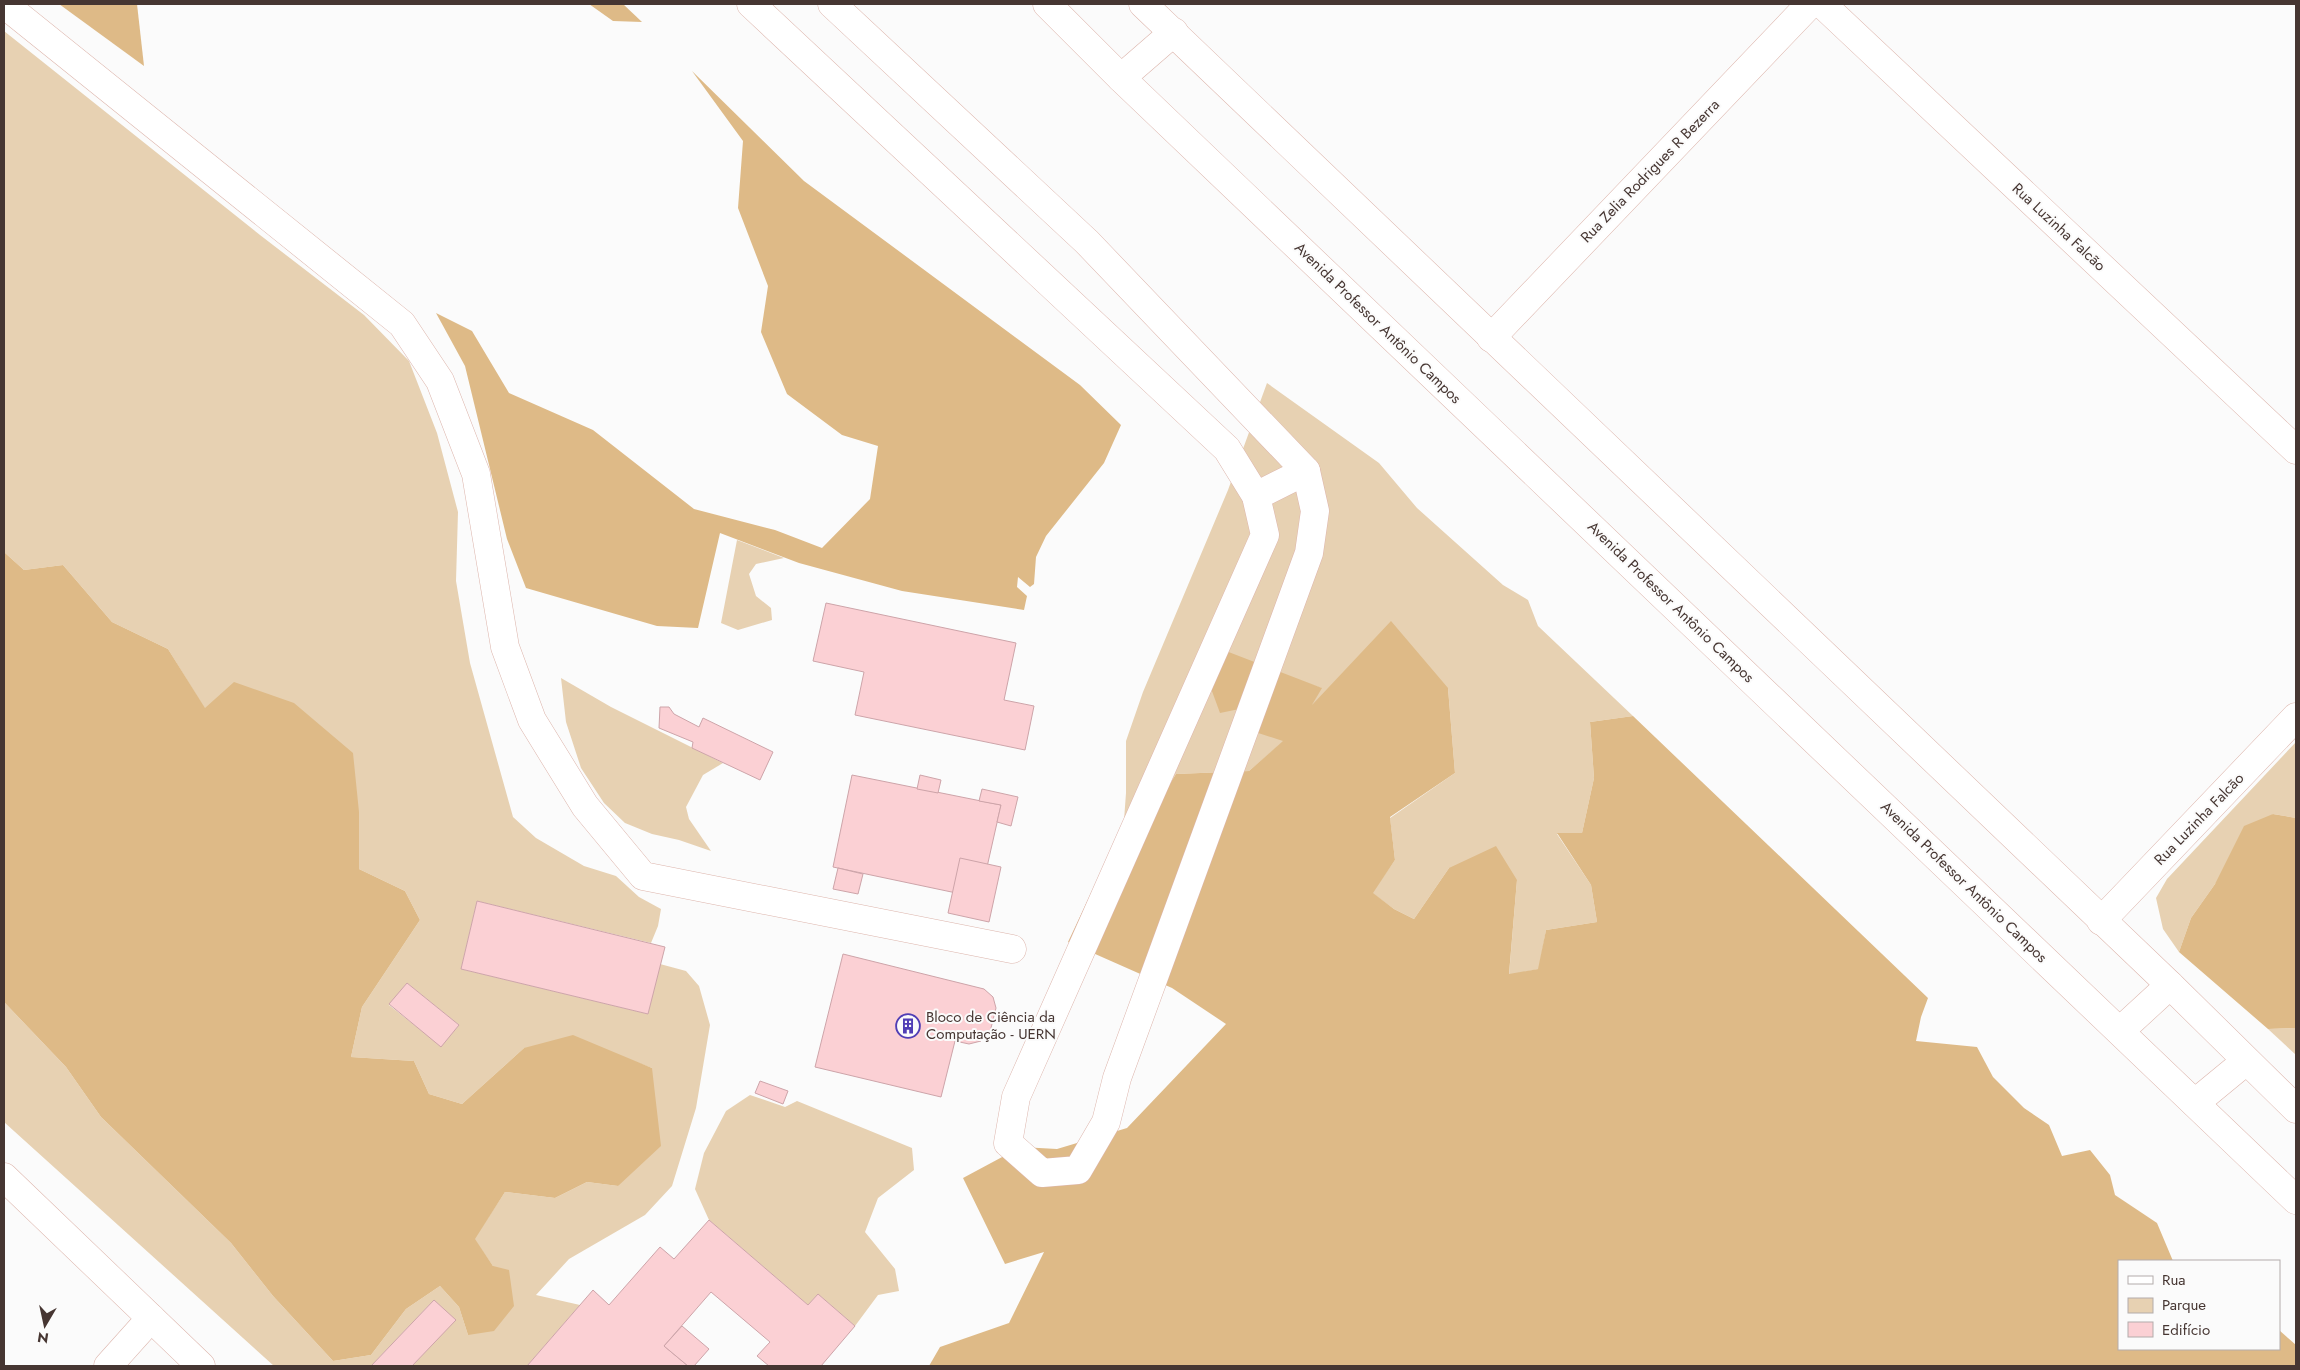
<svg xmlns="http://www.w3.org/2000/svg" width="2300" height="1370" font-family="Jost,sans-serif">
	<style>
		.green { fill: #e7d1b2; fill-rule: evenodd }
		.forest { fill: #deba87 }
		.building { fill: #fbd0d4; stroke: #cda4a9 }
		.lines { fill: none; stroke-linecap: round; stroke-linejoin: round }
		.minor-casing { stroke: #ddb5ac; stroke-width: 29 }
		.minor { stroke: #fff; stroke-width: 28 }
		.labels { text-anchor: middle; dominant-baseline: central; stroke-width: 4; stroke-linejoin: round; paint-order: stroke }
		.street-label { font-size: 15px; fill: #463632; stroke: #fbfbfb }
		.poi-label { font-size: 15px; fill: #463632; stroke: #fbfbfb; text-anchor: start }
	</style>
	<rect width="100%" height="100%" fill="#fbfbfb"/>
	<g class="green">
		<path d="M4 31 260 235 364 315 409 361 437 433 458 512 456 581 470 663 513 817 536 838 584 866 616 876 639 897 661 909 658 926 651 943 477 901 461 969 648 1014 660 964 686 971 699 986 710 1025 696 1108 672 1186 645 1215 569 1259 536 1295 580 1305 527 1366H412L455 1320 434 1300 371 1366H274L4 1122V1002L66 1067 101 1117 231 1243 273 1296 333 1361 371 1355 406 1309 440 1286 459 1307 468 1335 493 1266 474 1239 505 1192 555 1198 587 1182 618 1186 652 1068 617 1055 524 1048 462 1104 429 1094 414 1061 351 1057 362 1007 420 920 405 891 359 869V812L205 709 168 649 112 622 63 565 24 570 4 552ZM407 983 459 1025 441 1046 389 1005Z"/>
		<polygon points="1267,383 1379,463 1417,508 1503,585 1528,600 1538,626 1633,716 1590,722 1594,778 1582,833 1557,834 1591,885 1597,922 1546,930 1539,969 1509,975 1517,880 1449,868 1414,919 1394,909 1372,893 1395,860 1390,818 1455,773 1448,688 1310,708 1321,688 1287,676 1250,707 1284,741 1249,771 1176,774 1121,861 1126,793 1126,741 1143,692 1228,490"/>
		<polygon points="737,540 784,558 756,564 749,574 756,596 771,608 772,620 738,630 721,623"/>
		<polygon points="561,678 611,707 723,763 703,775 686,807 689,819 711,851 679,840 652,834 625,823 604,803 581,768 566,722"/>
		<polygon points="2296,742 2296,818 2273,814 2215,884 2191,918 2179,952 2163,929 2156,898 2167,879"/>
		<polygon points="2296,1028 2296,1055 2268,1029"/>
		<polygon points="750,1095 785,1107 797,1101 912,1148 914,1170 878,1198 865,1232 895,1269 899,1291 878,1295 855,1326 818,1294 808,1305 709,1220 695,1189 704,1153 726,1111"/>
	</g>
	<g class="forest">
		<polygon points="59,4 137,4 144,66"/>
		<polygon points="589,4 623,4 642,22 613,21"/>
		<polygon points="692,71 804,181 1080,385 1121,425 1104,463 1046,536 1036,557 1034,584 1030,587 1018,577 1017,587 1027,596 1024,610 902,591 799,563 720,533 698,628 657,626 526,588 507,539 465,366 436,313 472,331 509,393 593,430 694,509 775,530 822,548 870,499 878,446 842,435 787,394 761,332 768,286 738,208 743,141"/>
		<polygon points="4,552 24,570 63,565 112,622 168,649 205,708 234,682 294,703 353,753 359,812 359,869 405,891 420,920 362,1007 351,1057 414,1061 429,1094 462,1104 524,1048 573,1035 652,1068 661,1146 618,1186 587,1182 555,1198 505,1192 475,1239 493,1266 509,1270 514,1306 494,1331 468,1335 459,1307 440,1286 406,1309 371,1355 333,1361 273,1296 231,1243 101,1117 66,1067 4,1002"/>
		<polygon points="1391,621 1448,688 1455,773 1390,817 1395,860 1373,893 1394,909 1414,919 1449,868 1496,846 1517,880 1509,974 1538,969 1546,930 1597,922 1591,885 1557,833 1582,833 1594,778 1590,722 1633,716 1928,998 1921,1017 1916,1041 1977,1047 1993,1077 2024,1108 2049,1125 2062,1156 2090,1150 2110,1175 2115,1195 2157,1223 2173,1261 2119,1261 2119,1349 2279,1349 2279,1330 2296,1345 2296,1366 929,1366 940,1347 1009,1323 1044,1252 1005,1264 963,1178 1021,1147 1057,1149 1127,1128 1226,1024 1172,988 1068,942 1093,889 1121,861 1176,774 1249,771 1283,741 1249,730 1249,707 1220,713 1209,683 1226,651 1322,688 1312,705"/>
		<polygon points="2273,814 2296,818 2296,1028 2268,1029 2179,952 2191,918 2215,884 2244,826"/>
	</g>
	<g class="building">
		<polygon points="826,603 1016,643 1004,700 1034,706 1025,750 855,715 864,672 813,661"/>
		<polygon points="660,707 669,707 674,714 699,727 703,718 773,752 760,780 692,748 693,742 659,728"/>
		<polygon points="852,775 1001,805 980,898 833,867"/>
		<polygon points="920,775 941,780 938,793 917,789"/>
		<polygon points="982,789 1018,797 1011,826 997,822 1001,805 979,801"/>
		<polygon points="960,858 1001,867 989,922 948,913"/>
		<polygon points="838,868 863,874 858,894 833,889"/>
		<polygon points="477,901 665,947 648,1014 461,969"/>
		<polygon points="843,954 984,989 993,997 996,1008 990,1032 981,1041 969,1044 955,1041 941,1097 815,1067"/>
		<polygon points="407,983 459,1025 441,1047 389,1004"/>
		<polygon points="760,1081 788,1091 783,1104 755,1093"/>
		<polygon points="709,1220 808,1305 818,1294 855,1326 821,1366 769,1366 757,1356 770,1342 711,1292 664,1346 688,1366 527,1366 593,1290 609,1305 660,1247 674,1259"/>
		<polygon points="434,1300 456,1320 412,1366 371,1366"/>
		<polygon points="682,1326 709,1349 694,1366 688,1366 664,1346"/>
	</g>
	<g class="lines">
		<g class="minor-casing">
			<g id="minor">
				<polyline points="4,4 402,324 440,381 476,474 505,647 532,720 585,806 643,876 1012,949"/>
				<polyline points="751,4 1227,449 1256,496 1265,535 1016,1097 1008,1143 1042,1173 1078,1170 1106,1122 1117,1078 1309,553 1315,511 1306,471 1087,242 832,4"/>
				<polyline points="1047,4 1121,78 2296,1200"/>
				<polyline points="1143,4 2170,985 2296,1109"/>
				<polyline points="1822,4 2296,450"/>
				<polyline points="1121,78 1174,32"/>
				<polyline points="1491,338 1810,4"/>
				<polyline points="1256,496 1306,471"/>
				<polyline points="2101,921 2296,717"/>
				<polyline points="2120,1031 2170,985"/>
				<polyline points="2195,1103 2246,1061"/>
				<polyline points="4,1177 201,1366"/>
				<polyline points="108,1366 151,1318"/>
			</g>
		</g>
		<use href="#minor" class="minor"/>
	</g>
	<defs>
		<g id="building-ring" transform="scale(1.25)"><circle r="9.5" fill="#fbfbfb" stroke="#503eb5" stroke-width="1.5"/><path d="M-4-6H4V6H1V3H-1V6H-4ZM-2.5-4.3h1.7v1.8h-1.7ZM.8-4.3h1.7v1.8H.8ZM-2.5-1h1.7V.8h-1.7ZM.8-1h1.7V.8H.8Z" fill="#503eb5"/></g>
	</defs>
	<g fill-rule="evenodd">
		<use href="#building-ring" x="908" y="1026"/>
	</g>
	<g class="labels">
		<g class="street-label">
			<text transform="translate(1650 171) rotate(-46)">Rua Zelia Rodrigues R Bezerra</text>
			<text transform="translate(2059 227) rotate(43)">Rua Luzinha Falcão</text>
			<text transform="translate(1378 323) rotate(44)">Avenida Professor Antônio Campos</text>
			<text transform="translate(1671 602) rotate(44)">Avenida Professor Antônio Campos</text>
			<text transform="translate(2199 819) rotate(-46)">Rua Luzinha Falcão</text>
			<text transform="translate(1964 882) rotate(44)">Avenida Professor Antônio Campos</text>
		</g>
		<g class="poi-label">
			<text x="926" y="1017">Bloco de Ciência da<tspan x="926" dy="17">Computação - UERN</tspan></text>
		</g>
	</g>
	<rect width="2300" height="1370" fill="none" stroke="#463632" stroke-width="10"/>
	<rect x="2118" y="1260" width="162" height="90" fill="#fbfbfb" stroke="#b3acab"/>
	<rect x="2128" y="1276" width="25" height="8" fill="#ffffff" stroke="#b3acab"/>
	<text x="2162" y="1285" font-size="15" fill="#463632">Rua</text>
	<rect x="2128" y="1298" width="25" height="15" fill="#e7d1b2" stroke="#b3acab"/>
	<text x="2162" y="1310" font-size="15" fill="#463632">Parque</text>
	<rect x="2128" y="1322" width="25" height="15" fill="#fbd0d4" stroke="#b3acab"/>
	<text x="2162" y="1335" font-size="15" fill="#463632">Edifício</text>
	<g transform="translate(45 1325) rotate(189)" stroke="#fbfbfb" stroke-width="4" paint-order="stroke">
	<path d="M0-4L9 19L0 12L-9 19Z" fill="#463632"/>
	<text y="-8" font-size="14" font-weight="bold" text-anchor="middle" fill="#463632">N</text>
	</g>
</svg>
